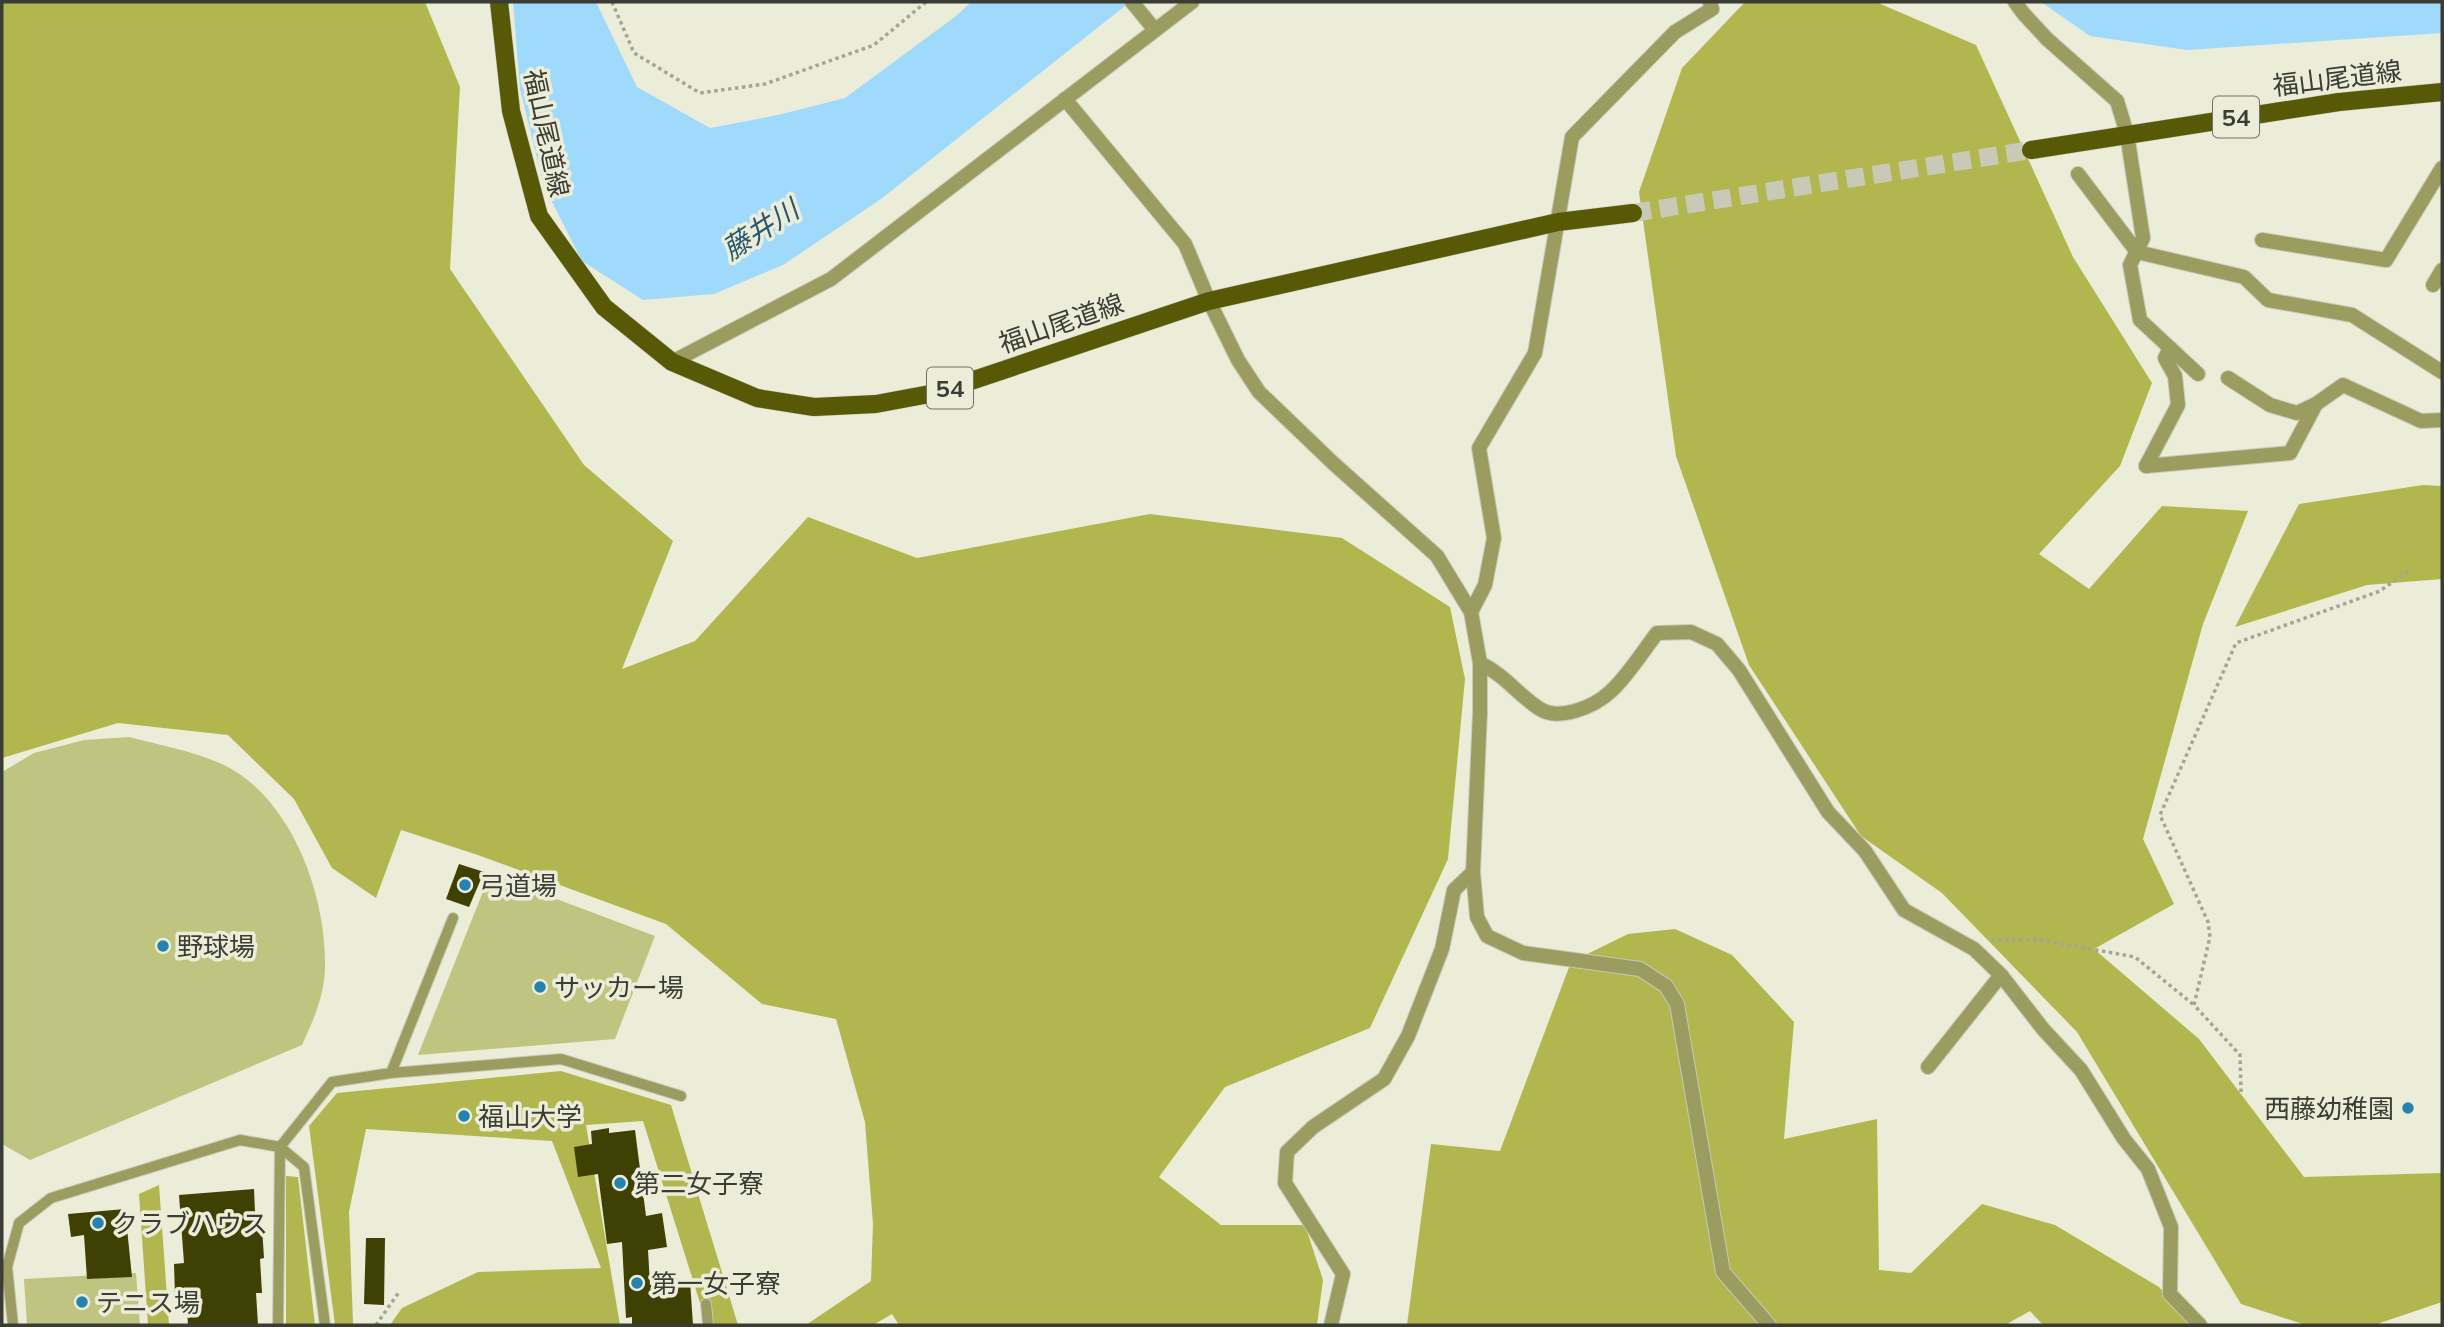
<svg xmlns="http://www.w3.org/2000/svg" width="2444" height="1327" font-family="Mulish,'Noto Sans JP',sans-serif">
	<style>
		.green { fill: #c0c481 }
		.forest { fill: #b2b64e }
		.water { fill: #9fdafc }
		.building { fill: #3f4003 }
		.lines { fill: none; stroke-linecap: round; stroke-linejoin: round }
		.primary-tunnel { stroke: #c8cab7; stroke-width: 18; stroke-dasharray: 18 9; stroke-linecap: butt }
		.service-casing { stroke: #c8cab7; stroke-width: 12 }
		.minor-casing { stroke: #c8cab7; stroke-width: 16 }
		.primary-casing { stroke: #c8cab7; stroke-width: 19 }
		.path { stroke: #a3a595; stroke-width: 3.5; stroke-dasharray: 3.5 3.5; stroke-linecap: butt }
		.service { stroke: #9a9d5f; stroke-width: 10 }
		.minor { stroke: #9a9d5f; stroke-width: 14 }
		.primary { stroke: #575906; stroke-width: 18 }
		.poi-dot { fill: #2683af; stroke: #ebedd8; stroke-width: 2.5 }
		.labels { text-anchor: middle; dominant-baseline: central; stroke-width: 7; stroke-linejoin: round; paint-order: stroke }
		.shield { fill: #ebedd8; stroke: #707164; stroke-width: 2 }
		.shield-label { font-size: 24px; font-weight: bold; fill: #3b3c33 }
		.street-label { font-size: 26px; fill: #3b3c33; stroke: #ebedd8 }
		.poi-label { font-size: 26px; fill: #3b3c33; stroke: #ebedd8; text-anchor: start }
		.water-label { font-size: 28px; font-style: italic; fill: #2a576f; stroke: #ebedd8 }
	</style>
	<rect width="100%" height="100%" fill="#ebedd8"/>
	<g class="green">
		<path d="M129 737C160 745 193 751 222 764 292 797 327 896 325 969 324 997 313 1021 302 1045L30 1160 2 1144V772L34 753 84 740Z"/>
		<polygon points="490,874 655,936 615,1039 418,1055"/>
		<polygon points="136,1273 140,1325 27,1325 24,1279"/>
	</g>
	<g class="forest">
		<polygon points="2,2 425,2 460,87 450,269 584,465 673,541 622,669 695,641 808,517 917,558 1150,514 1342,538 1450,607 1465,679 1448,859 1370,1028 1225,1087 1159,1177 1221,1225 1305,1225 1323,1280 1317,1325 899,1325 892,1314 873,1325 806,1325 871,1281 873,1224 865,1122 836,1019 762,1004 666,924 475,854 401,830 376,898 332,868 294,799 228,735 118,723 2,758"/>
		<polygon points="1745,2 1876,2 1976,45 2073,257 2152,383 2120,466 2039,554 2089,589 2162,506 2248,511 2203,624 2143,839 2174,904 2094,949 2199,1039 2304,1177 2442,1173 2442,1302 2374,1325 2306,1325 2241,1304 2077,1032 1942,893 1861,836 1749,665 1676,456 1639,192 1682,68"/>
		<polygon points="2423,485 2442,486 2442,579 2367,585 2235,627 2299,504"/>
		<polygon points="1675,929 1732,955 1794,1022 1784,1139 1877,1119 1879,1270 1911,1273 1982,1204 2055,1225 2159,1287 2193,1325 2043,1325 2030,1311 2005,1325 1407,1325 1431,1144 1500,1151 1571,962 1628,934"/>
		<polygon points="561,1071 671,1105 738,1325 707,1325 643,1121 586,1125 620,1325 390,1325 402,1308 478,1272 601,1268 552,1141 366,1129 349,1212 353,1324 335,1325 309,1126 337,1093"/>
		<polygon points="286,1176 298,1177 315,1325 286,1325"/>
		<polygon points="159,1185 169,1325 148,1325 139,1194"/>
	</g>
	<g class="water">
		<polygon points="513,2 596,2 637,87 710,128 778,115 845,98 956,16 971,2 1130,2 881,199 783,265 714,294 643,300 582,261 544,186 520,89"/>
		<polygon points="2041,2 2442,2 2442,33 2187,50 2090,36"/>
	</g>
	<g class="building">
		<polygon points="459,864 484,872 469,907 446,899"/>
		<polygon points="609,1128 609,1133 635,1130 646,1216 662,1213 667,1247 648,1250 650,1285 690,1281 693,1325 632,1325 632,1317 626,1318 622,1242 607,1244 598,1174 578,1177 574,1147 592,1144 591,1131"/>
		<polygon points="254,1189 255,1212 261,1212 264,1258 260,1259 262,1293 256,1293 258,1325 188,1325 186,1295 175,1296 174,1264 184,1263 179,1195"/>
		<polygon points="125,1209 132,1277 87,1279 84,1235 71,1237 68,1214"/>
		<polygon points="366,1238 385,1238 384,1305 364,1304"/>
	</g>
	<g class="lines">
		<polyline class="primary-tunnel" points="1633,213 2031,150"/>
		<g class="service-casing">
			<g id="service">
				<polyline points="391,1073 453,918"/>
				<polyline points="706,1304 708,1325"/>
				<polyline points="13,1325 7,1267 19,1223 51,1198 240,1140 280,1147 304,1167 325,1325"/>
				<polyline points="278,1325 280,1147 332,1082 391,1073 561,1059 681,1096"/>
			</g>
		</g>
		<g class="minor-casing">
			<g id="minor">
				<polyline points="1132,2 1155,30"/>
				<polyline points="2015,2 2023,13 2047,39 2117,101 2127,134 2143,238 2130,265 2140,320 2198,374"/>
				<polyline points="1065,99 1185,244 1209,301 1238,360 1259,392 1333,463 1437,556 1471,612 1480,663 1480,713 1473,872 1477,917 1487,936 1523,953 1640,969 1666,986 1677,1004 1723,1272 1769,1325"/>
				<polyline points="2078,174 2137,252 2244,277 2268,300 2352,315 2442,372"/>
				<polyline points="2262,240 2386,260 2442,168"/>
				<polyline points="2433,285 2442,270"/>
				<polyline points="672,362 831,279 1192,2"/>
				<polyline points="2228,378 2270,405 2297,413 2316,404"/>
				<polyline points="2146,466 2290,453 2316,404 2343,385 2421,421 2442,420"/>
				<polyline points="2146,466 2178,405 2175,376 2165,358 2170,348"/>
				<polyline points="1471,612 1485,585 1494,538 1479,448 1535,353 1572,137 1675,32 1712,9 1710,2"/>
				<path d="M1480 663C1506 676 1518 695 1540 709 1559 721 1594 707 1610 692 1627 677 1643 651 1657 633L1691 632 1717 644 1739 670 1828 812 1865 851 1904 910 1974 949 2001 975 2043 1029 2081 1070 2124 1139 2148 1169 2171 1227 2170 1294 2200 1325"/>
				<polyline points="1928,1067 2001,975"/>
				<polyline points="1331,1325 1343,1274 1285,1183 1287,1152 1313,1127 1384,1079 1408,1036 1442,949 1454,890 1473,872"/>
			</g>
		</g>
		<g class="primary-casing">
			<g id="primary">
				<polyline points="499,2 511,111 539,216 604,307 672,362 757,398 814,407 876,404 935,393 1209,301 1558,222 1633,213"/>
				<polyline points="2031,150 2339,102 2442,92"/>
			</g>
		</g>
		<g class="path">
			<polyline points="612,2 634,53 700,93 765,84 874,45 926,2"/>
			<polyline points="1991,940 2036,939 2135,957 2194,1005"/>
			<polyline points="2241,1092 2240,1055 2194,1005 2210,937 2208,922 2160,815 2236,643 2380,591 2411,569"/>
			<polyline points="376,1325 399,1292"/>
		</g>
		<use href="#service" class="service"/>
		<use href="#minor" class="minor"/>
		<use href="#primary" class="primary"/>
	</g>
	<g class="poi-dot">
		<circle cx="465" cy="885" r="7"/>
		<circle cx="163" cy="946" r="7"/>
		<circle cx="540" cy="987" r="7"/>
		<circle cx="2408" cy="1108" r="7"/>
		<circle cx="464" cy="1116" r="7"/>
		<circle cx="620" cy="1183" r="7"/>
		<circle cx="98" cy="1223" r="7"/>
		<circle cx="637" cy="1283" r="7"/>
		<circle cx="82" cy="1302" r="7"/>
	</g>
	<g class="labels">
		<g class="shield">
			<rect x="2213" y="96.5" width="46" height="41" rx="5"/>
			<rect x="927" y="367.5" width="46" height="41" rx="5"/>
		</g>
		<g class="shield-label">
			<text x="2236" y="117">54</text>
			<text x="950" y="388">54</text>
		</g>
		<g class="street-label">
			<text transform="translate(2337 78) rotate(-7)">福山尾道線</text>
			<text transform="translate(547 133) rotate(78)">福山尾道線</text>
			<text transform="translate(1061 323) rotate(-19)">福山尾道線</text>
		</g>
		<g class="poi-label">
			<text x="479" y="885">弓道場</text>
			<text x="177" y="946">野球場</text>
			<text x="554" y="987">サッカー場</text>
			<text x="2394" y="1108" text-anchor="end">西藤幼稚園</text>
			<text x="478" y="1116">福山大学</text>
			<text x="634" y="1183">第二女子寮</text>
			<text x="112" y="1223">クラブハウス</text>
			<text x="651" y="1283">第一女子寮</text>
			<text x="96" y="1302">テニス場</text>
		</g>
		<g class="water-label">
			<text transform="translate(760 229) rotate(-33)">藤井川</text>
		</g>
	</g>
	<rect width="2444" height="1327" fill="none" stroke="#3b3c33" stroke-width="7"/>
</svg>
